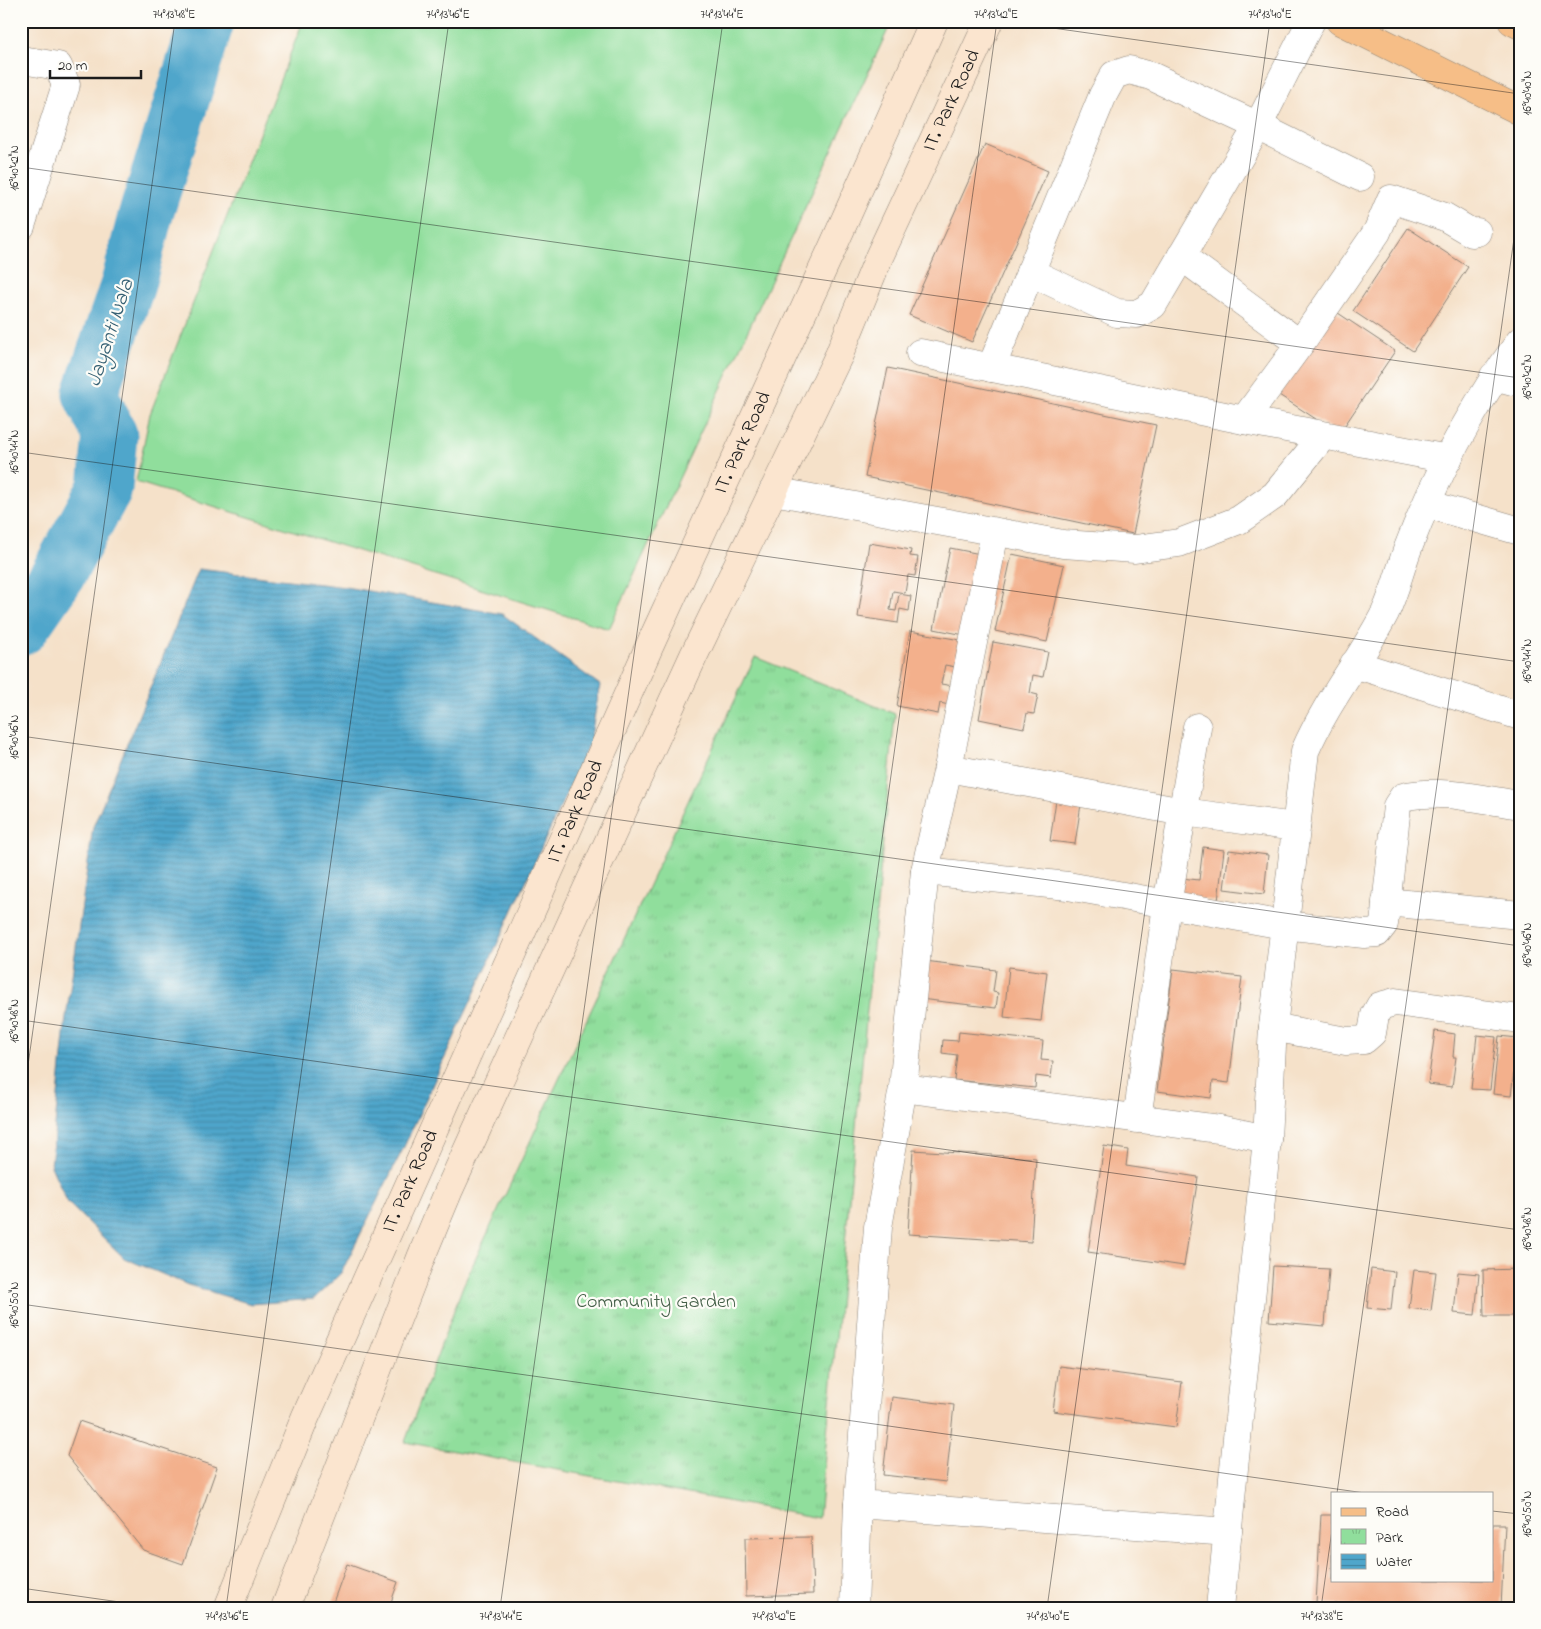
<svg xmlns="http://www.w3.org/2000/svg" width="1541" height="1629" font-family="'Indie Flower',sans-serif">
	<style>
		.park { fill: url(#park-tufts); stroke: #567d5c }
		.garden { fill: #90de9c; stroke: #567d5c }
		.water { fill: url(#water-rules); stroke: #366174 }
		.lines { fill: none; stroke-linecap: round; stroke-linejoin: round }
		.river { stroke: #4fa6cb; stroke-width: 55 }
		.building { fill: #f3b08c }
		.minor-casing { stroke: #887e72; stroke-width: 29 }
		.tertiary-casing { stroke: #887e72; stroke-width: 29 }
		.secondary-casing { stroke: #887e72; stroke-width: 29 }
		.primary-casing { stroke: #887e72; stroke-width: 29 }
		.minor { stroke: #fff; stroke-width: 28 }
		.tertiary { stroke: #fff; stroke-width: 28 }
		.secondary { stroke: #fbe5cf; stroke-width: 28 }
		.primary { stroke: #f6be87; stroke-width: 28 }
		.ticks { fill: none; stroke: #1c1c1c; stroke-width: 1; stroke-opacity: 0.45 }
		.labels { text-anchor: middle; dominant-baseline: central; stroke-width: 4.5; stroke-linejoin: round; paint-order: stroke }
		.street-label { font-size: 20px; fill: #1c1c1c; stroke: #fdfcf7 }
		.park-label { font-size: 20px; fill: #456049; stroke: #fdfcf7 }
		.water-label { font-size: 21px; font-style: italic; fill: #366174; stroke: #fdfcf7 }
		.neatline { fill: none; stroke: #1c1c1c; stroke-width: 2 }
		.ticks-label { font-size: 12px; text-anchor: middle; fill: #1c1c1c }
	</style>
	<defs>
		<pattern id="park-tufts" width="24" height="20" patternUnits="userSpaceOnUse" patternTransform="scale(1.25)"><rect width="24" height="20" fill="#90de9c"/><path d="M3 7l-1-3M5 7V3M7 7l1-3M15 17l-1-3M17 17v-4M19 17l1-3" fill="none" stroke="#7cbe86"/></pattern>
		<pattern id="water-rules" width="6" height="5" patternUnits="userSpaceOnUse" patternTransform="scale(1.25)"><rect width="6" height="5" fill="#4fa6cb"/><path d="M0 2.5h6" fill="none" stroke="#4186a4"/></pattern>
	</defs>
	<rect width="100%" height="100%" fill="#fdfcf7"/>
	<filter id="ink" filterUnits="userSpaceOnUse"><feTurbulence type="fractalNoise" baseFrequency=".02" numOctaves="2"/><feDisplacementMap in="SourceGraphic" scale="10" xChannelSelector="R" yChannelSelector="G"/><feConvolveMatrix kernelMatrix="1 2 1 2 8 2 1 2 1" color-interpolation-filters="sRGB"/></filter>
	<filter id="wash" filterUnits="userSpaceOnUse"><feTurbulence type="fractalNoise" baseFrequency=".0096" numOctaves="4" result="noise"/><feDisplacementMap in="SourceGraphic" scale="20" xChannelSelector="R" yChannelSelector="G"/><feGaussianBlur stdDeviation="1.12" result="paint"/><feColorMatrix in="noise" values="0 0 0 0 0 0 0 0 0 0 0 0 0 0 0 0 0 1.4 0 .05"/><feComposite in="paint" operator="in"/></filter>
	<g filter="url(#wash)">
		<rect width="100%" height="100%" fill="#f5e1c9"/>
		<polygon class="park" points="755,657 895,714 819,1518 405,1442 463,1286"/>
		<polygon class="garden" points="303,21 892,21 609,629 136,482 150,414"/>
		<polygon class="water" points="199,569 345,587 502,614 600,685 590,742 403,1149 341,1273 314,1299 251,1304 188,1285 124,1258 67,1202 51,1166 65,1025 93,827"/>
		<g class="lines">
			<polyline class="river" points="21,628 57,576 105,488 110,435 90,394 128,284 145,217 207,21"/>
		</g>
		<g id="blocks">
			<g class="building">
				<polygon points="985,144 1048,171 972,342 909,315"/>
				<polygon points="1408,228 1468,267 1413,351 1353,311"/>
				<polygon points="1335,311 1395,351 1339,434 1279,395"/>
				<polygon points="888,368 1156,425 1133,534 865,477"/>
				<polygon points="869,543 911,550 910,556 918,557 915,576 908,575 905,593 893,591 890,610 896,611 899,594 911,596 909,611 900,609 898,623 858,617"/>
				<polygon points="950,548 1001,558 985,639 934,629"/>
				<polygon points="1012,554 1064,565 1047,642 995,631"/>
				<polygon points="910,631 966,641 961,668 945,665 941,684 953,686 949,705 940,703 938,714 897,706"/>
				<polygon points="993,642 1048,652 1043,677 1033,675 1030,693 1038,695 1034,714 1027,713 1024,728 979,719"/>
				<polygon points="1056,800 1081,804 1075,844 1050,841"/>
				<polygon points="1203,847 1224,850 1218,901 1178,896 1181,878 1199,880"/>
				<polygon points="1229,850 1268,855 1264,894 1224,889"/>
				<polygon points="925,961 996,970 993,992 998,993 996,1008 920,999"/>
				<polygon points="1009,967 1047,972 1041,1021 1004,1017"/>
				<polygon points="1173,969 1242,977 1229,1083 1213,1081 1211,1098 1157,1091"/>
				<polygon points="1435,1031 1455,1034 1453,1057 1456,1057 1452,1087 1428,1084"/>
				<polygon points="959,1032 1043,1041 1041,1060 1053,1061 1051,1078 1036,1076 1035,1088 954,1080 957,1055 942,1053 943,1040 958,1041"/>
				<polygon points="1477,1035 1496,1037 1490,1090 1471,1089"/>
				<polygon points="1499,1036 1518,1038 1511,1096 1493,1094"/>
				<polygon points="1104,1146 1128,1150 1126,1166 1198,1177 1184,1266 1088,1252"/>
				<polygon points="913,1150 1036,1158 1031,1242 908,1234"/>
				<polygon points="1273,1266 1329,1269 1325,1326 1269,1321"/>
				<polygon points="1371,1269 1395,1272 1391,1310 1367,1308"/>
				<polygon points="1520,1269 1520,1316 1484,1316 1483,1270"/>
				<polygon points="1414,1270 1436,1272 1431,1311 1409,1308"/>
				<polygon points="1458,1272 1479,1274 1475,1315 1454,1313"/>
				<polygon points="1059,1366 1182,1382 1176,1427 1053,1411"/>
				<polygon points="892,1397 954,1405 946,1482 883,1475"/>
				<polygon points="79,1421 217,1467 183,1564 143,1550 67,1456"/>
				<polygon points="1321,1515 1332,1515 1332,1580 1492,1580 1492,1524 1505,1524 1501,1608 1413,1608 1316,1603"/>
				<polygon points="811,1537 813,1594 746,1596 745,1538"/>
				<polygon points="347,1564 398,1582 389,1608 331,1608"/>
			</g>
		</g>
	</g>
	<g filter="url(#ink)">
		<use href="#blocks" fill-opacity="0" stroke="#887e72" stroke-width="1"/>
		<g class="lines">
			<g class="minor-casing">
				<g id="minor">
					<polyline points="21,62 28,61 58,66 66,85 21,226"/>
					<polyline points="1181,256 1300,344"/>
					<polyline points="1030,272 1117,313 1137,314 1153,305 1258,126 1311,21"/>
					<polyline points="920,353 1244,420 1448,459"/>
					<polyline points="991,368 1103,95 1114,75 1129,70 1151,76 1258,126 1360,177"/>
					<polyline points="1494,376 1520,383"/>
					<polyline points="1244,420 1300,344 1377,232 1391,199 1445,217 1472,233 1477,232"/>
					<polyline points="773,491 1063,544 1135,549 1179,543 1239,520 1275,495 1323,436"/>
					<polyline points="1427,504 1520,531"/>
					<polyline points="995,532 948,768 925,871 903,1088 878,1227 858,1504 1228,1532"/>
					<polyline points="1354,664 1520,716"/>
					<polyline points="948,768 1183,812 1296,827"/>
					<path d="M925 871 1068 886 1284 925 1364 934 1377 933 1384 924 1397 806 1403 797C1438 788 1484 800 1520 805"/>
					<polyline points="1386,902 1520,915"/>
					<polyline points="1273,1027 1346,1041 1364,1040 1372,1033 1375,1015 1380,1006 1395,1002 1520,1019"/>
					<polyline points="903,1088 1219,1129 1267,1139"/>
					<polyline points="1137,1119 1167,905 1197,727"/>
					<polyline points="854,1608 858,1504"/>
				</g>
			</g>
			<g class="tertiary-casing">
				<path id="tertiary" d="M1220 1608 1267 1139 1273 1027 1305 751C1326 702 1361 660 1385 613 1395 592 1400 569 1408 548 1436 475 1474 404 1520 341"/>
			</g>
			<g class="secondary-casing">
				<g id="secondary">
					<path id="s1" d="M228 1608 305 1418 649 647 831 251 934 21"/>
					<path id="s2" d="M285 1608 422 1255 449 1190 694 655 839 355 879 257 989 21"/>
				</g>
			</g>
			<g class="primary-casing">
				<g id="primary">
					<polyline points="1340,21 1520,111"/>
					<polyline points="1512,21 1520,25"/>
				</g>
			</g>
			<use href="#minor" class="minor"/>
			<use href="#tertiary" class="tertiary"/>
			<use href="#secondary" class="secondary"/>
			<use href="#primary" class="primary"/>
		</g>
	</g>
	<path class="ticks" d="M1003 21 1520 94M21 167 1520 378M21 452 1520 662M21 736 1520 946M21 1020 1520 1230M21 1115 175 21M21 1304 1365 1493M1337 1493 1520 196M1492 1511 1520 1514M21 1588 162 1608M226 1608 449 21M500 1608 723 21M774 1608 997 21M1047 1608 1270 21M1321 1608 1332 1530"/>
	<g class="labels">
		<g class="street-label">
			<text stroke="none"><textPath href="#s2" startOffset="1649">IT. Park Road</textPath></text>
			<text stroke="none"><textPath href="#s1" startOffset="1274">IT. Park Road</textPath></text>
			<text stroke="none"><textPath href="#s1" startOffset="869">IT. Park Road</textPath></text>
			<text stroke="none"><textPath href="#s1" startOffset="464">IT. Park Road</textPath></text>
		</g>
		<g class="park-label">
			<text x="656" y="1302">Community Garden</text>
		</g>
		<g class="water-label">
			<text transform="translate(111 333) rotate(-72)">Jayanti Nala</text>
		</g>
	</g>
	<rect width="1541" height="1629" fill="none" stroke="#fdfcf7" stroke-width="55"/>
	<rect x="1331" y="1492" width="162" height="90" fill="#fdfcf7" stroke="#a3a29f"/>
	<rect x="1341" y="1508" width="25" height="8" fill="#f6be87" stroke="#a3a29f"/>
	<text x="1376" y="1516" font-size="15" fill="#1c1c1c">Road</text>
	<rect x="1341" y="1529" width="25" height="15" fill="url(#park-tufts)" stroke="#a3a29f"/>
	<text x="1376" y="1542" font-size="15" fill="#1c1c1c">Park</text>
	<rect x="1341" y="1554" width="25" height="15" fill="url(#water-rules)" stroke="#a3a29f"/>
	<text x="1376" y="1566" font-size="15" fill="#1c1c1c">Water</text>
	<path d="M50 70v8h91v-8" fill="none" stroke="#1c1c1c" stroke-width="2.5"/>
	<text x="58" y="70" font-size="15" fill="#1c1c1c" stroke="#fdfcf7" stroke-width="4" paint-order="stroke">20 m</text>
	<rect x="28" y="28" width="1486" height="1574" class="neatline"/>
	<g class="ticks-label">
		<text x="174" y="18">74°13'48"E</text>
		<text x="448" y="18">74°13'46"E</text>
		<text x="722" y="18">74°13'44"E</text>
		<text x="996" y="18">74°13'42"E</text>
		<text x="1270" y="18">74°13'40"E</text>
		<text transform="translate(1527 93) rotate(-90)" y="4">16°40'40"N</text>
		<text transform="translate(14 168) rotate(-90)" y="4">16°40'42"N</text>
		<text transform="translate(1527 377) rotate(-90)" y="4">16°40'42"N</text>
		<text transform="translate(14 452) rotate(-90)" y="4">16°40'44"N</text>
		<text transform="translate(1527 661) rotate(-90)" y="4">16°40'44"N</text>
		<text transform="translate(14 737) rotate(-90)" y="4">16°40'46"N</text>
		<text transform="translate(1527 945) rotate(-90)" y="4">16°40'46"N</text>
		<text transform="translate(14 1021) rotate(-90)" y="4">16°40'48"N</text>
		<text transform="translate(1527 1229) rotate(-90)" y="4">16°40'48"N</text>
		<text transform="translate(14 1305) rotate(-90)" y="4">16°40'50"N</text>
		<text transform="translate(1527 1514) rotate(-90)" y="4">16°40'50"N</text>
		<text x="227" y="1620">74°13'46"E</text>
		<text x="501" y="1620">74°13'44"E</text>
		<text x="774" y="1620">74°13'42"E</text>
		<text x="1048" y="1620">74°13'40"E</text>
		<text x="1322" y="1620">74°13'38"E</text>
	</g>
</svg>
